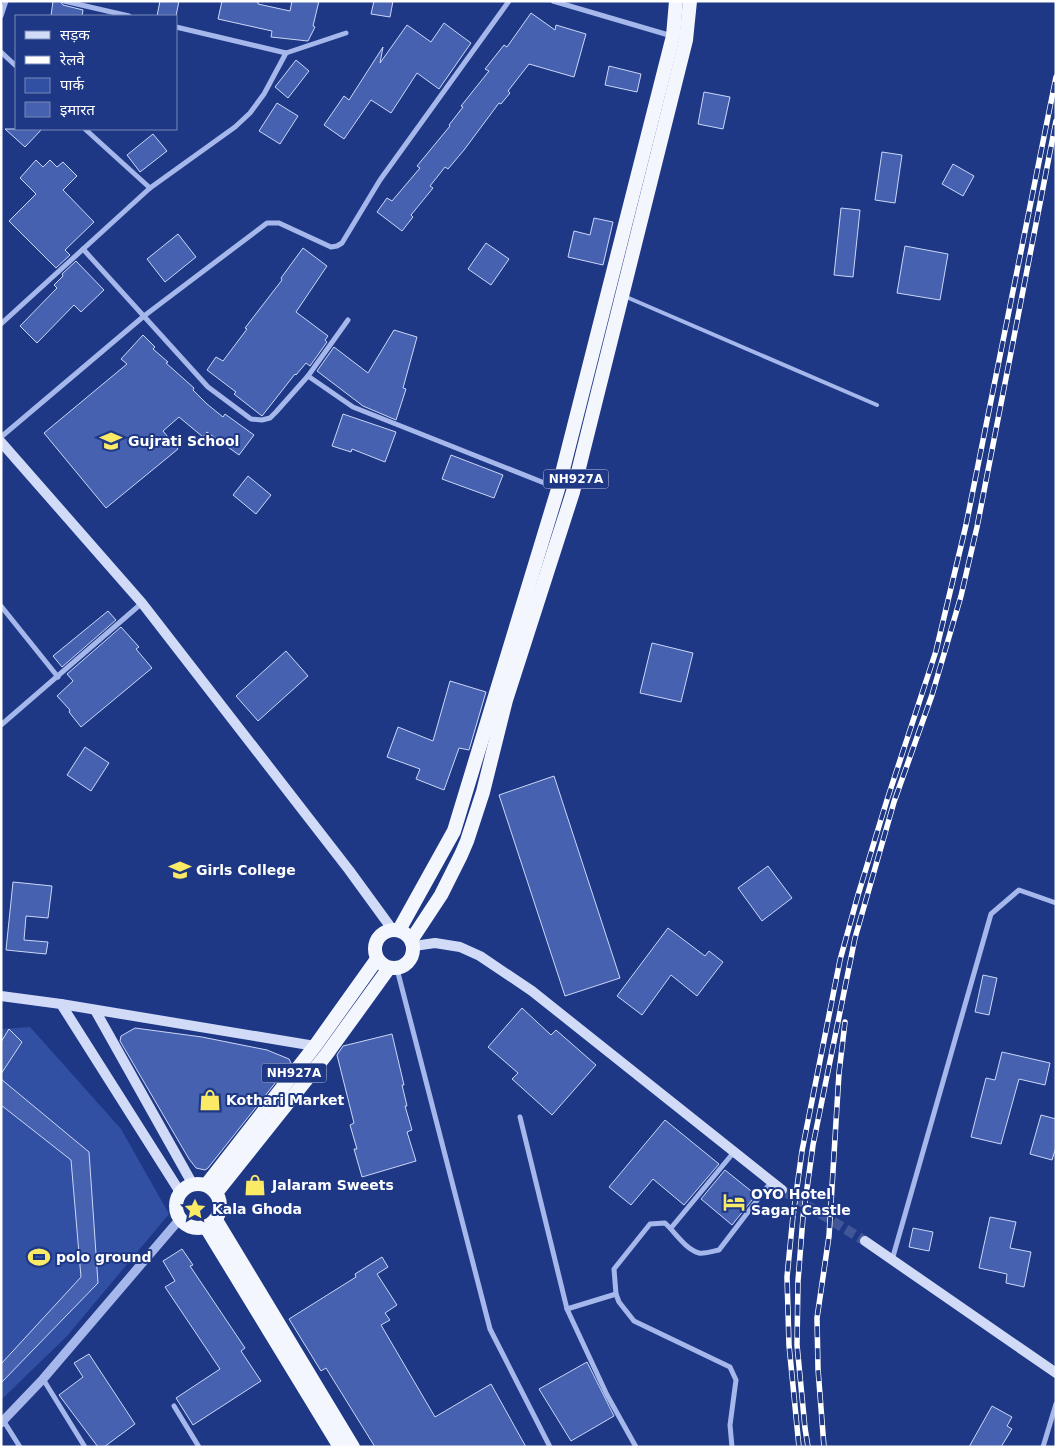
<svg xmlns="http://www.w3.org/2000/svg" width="1057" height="1448" font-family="'DejaVu Sans','Noto Sans Devanagari',sans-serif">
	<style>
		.green { fill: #3150a3 }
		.building { fill: #4661af; stroke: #cbd7f8 }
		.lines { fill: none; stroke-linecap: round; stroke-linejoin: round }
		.secondary-tunnel { stroke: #405698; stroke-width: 10; stroke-dasharray: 10 5; stroke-linecap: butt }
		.service { stroke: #a6b8eb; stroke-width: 4 }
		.minor { stroke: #a6b8eb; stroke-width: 5 }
		.tertiary { stroke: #a6b8eb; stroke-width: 9 }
		.secondary { stroke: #d1dbf8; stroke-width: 10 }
		.trunk { stroke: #f4f6fe; stroke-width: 14 }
		.rail-casing { stroke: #fff; stroke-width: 5.5 }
		.rail { stroke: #1e3886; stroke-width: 4; stroke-dasharray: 11; stroke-linecap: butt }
		.labels { text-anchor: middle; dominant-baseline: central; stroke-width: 4; stroke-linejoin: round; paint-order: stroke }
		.shield { fill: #1e3886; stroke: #bcc3db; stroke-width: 1 }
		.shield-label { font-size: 12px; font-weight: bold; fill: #fff }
		.poi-label { font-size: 14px; font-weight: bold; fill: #fff; stroke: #1e3886; text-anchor: start }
	</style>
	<rect width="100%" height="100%" fill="#1e3886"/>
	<polygon class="green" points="30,1027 121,1129 169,1214 67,1336 1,1400 1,1029"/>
	<g class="building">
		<polygon points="53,1 60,1 63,5 83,10 82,16 51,16"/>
		<polygon points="160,1 179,1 176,16 157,16"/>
		<polygon points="222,1 258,1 258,4 290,11 292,1 319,1 313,26 315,27 308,41 271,37 272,31 218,19"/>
		<polygon points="374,1 393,1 390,17 371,14"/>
		<polygon points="531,13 555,30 556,25 586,34 574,77 529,64 508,91 510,93 501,104 499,103 464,150 448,169 445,167 430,186 433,188 411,215 413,217 402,231 377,212 387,198 392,201 420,168 417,166 450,126 449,125 463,107 461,106 489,71 485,69 504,45 507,47"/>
		<polygon points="444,23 471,43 439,89 417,73 391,113 371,100 344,139 324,125 344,96 349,100 383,47 380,63 407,25 431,42"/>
		<polygon points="296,60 309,71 288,98 275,87"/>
		<polygon points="609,66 641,74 637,92 605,85"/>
		<polygon points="704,92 730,97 723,129 698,124"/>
		<polygon points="277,103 298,116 280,144 259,131"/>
		<polygon points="5,129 42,129 25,147"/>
		<polygon points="153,134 167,151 140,172 127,155"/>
		<polygon points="882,152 902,155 895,203 875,200"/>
		<polygon points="36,160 43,167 50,160 57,167 63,162 77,176 63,190 94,222 65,250 70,255 56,268 9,221 36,194 20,178"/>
		<polygon points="953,164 974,176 963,196 942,184"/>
		<polygon points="841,208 860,210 853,277 834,275"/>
		<polygon points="594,218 613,222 603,265 568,257 574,231 590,235"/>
		<polygon points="178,234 196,257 165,282 147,259"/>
		<polygon points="486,243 509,259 491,285 468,269"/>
		<polygon points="905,246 948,254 940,300 897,293"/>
		<polygon points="303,248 327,266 296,312 328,336 325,340 327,342 310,366 306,363 296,375 295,374 262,416 234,394 236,392 207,370 216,357 223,361 247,329 245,328 282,280 281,278"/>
		<polygon points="76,261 104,290 81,312 74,305 37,343 20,326 57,288 54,285 63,276 62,274"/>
		<polygon points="394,330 417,337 403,388 406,389 396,420 363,406 317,371 334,347 368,373"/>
		<polygon points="143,335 155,347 153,349 168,362 166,363 194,388 193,390 207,404 223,417 225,414 254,435 239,455 207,432 203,437 179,417 163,431 178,449 106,508 44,433 127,364 121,359"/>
		<polygon points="343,414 396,432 385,462 352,449 351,452 332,446"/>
		<polygon points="451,455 503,475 494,498 442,479"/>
		<polygon points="248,476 271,495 256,514 233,495"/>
		<polygon points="108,611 116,620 62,667 53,656"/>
		<polygon points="121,627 139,647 136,649 152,668 81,727 69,712 70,710 57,696 73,681 67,674"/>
		<polygon points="652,643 693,653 681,702 640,693"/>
		<polygon points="286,651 308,676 258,721 236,696"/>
		<polygon points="450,681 486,692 469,750 459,748 444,790 416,779 420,769 387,757 398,727 433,741"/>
		<polygon points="85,747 109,763 91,791 67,775"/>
		<polygon points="554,776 620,978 565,996 499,795"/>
		<polygon points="768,866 792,898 762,921 738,888"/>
		<polygon points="13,882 52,886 48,918 26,916 24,940 48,942 46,954 6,950"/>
		<polygon points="668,928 705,956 709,951 723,962 697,996 671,975 642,1015 617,996"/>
		<polygon points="983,975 997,978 989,1015 975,1012"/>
		<polygon points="522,1008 551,1035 556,1030 596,1065 552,1115 512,1079 518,1073 488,1047"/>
		<polygon points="135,1028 202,1037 267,1050 289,1059 291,1063 208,1168 205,1170 196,1168 189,1159 120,1041 121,1036"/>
		<polygon points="9,1029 22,1042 1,1074 1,1042"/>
		<polygon points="392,1034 404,1085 402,1085 407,1106 405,1106 412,1130 407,1132 416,1161 362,1177 354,1149 357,1149 350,1125 354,1123 337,1055 343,1046"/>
		<polygon points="1002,1052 1050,1063 1045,1085 1019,1079 1001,1144 971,1137 986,1078 995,1080"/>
		<polygon points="1,1079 89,1152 98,1283 1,1383 1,1364 81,1277 71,1160 1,1105"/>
		<polygon points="1041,1115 1056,1119 1056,1147 1052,1160 1030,1154"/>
		<polygon points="665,1120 719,1164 684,1205 653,1179 631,1205 609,1187"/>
		<polygon points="725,1170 756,1195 732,1225 701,1199"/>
		<polygon points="990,1217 1016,1222 1010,1248 1031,1252 1024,1287 1006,1283 1007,1274 979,1268"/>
		<polygon points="913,1228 933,1232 929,1251 909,1247"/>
		<polygon points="182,1249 193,1265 190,1266 245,1348 241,1351 261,1381 193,1425 176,1398 220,1369 165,1287 175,1281 163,1261"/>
		<polygon points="382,1257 388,1267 377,1274 397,1305 385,1313 390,1320 381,1325 435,1417 491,1384 526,1447 375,1447 326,1368 321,1371 289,1319 356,1277 355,1274"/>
		<polygon points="89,1354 135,1424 104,1447 98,1447 59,1395 83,1377 74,1363"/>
		<polygon points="587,1362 614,1416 571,1441 539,1389"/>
		<polygon points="992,1406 1012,1417 1007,1426 1012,1429 1001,1447 969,1447"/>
	</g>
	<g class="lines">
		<polyline class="secondary-tunnel" points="782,1190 865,1241"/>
		<polyline class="service" points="624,296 877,405"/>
		<g class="minor">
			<polyline points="64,1 129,16"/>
			<polyline points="553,1 672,36"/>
			<polyline points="1,16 6,1"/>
			<polyline points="176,27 286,53 346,33"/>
			<polyline points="1,52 16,66"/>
			<polyline points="85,129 150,188"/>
			<polyline points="83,249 208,387 251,419 262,420 270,418 276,412 308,376 348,320"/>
			<polyline points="1,324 150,188 235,127 250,113 264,94 286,53"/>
			<polyline points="308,376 353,407 557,488"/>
			<polyline points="1,437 144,316 267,223 279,223 331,247 337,246 342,243 380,180 509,1"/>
			<polyline points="1,606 58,677"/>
			<polyline points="1,725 142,603"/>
			<polyline points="397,969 490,1329 550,1447"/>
			<polyline points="520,1117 567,1309 607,1395 636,1447"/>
			<polyline points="671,1228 734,1152"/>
			<polyline points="892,1260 991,914 1019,890 1056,903"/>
			<polyline points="567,1309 616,1294"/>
			<polyline points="43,1379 85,1447"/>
			<polyline points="174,1406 199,1447"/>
			<polyline points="3,1420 20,1447"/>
			<path d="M732 1447 730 1425 736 1380 730 1367 634 1321 619 1302 616 1294 614 1269 650 1224 665 1223C675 1232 685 1249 699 1253 704 1254 714 1251 719 1250L771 1182"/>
			<polyline points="1043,1447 1056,1404"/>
		</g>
		<polyline class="tertiary" points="1,1423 43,1379 179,1220"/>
		<g class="secondary">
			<polyline points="1,442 142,603 349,870 392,929"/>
			<polyline points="414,946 435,943 460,947 480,956 532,991 782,1190"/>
			<polyline points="1,996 61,1004 315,1046"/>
			<polyline points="61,1004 180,1192"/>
			<polyline points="95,1010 192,1183"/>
			<polyline points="865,1241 1056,1373"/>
		</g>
		<g class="trunk">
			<circle cx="394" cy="949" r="19"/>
			<polyline points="399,930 454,831 558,489 673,36 676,1"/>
			<polyline points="412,939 441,895 461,855 467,841 483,792 506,700 573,492 686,40 690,1"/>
			<circle cx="198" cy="1206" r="22"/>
			<polyline points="207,1184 315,1046 377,959"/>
			<polyline points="216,1193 326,1055 389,968"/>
			<polyline points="216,1220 353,1447"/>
			<polyline points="206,1227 340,1447"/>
		</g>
		<g class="rail-casing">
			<g id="rail">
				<polyline points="799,1447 789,1345 787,1277 793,1216 802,1151 840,960 858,895 887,800 936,651 966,525 1056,77"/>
				<polyline points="808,1447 805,1428 797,1345 798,1281 803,1217 813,1145 855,938 894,802 932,695 961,596 977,527 1056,121"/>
				<polyline points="824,1447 818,1369 817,1318 829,1236 839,1073 845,1022"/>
			</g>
		</g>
		<use href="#rail" class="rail"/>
	</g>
	<defs>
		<g id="school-bare" transform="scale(1.725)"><path d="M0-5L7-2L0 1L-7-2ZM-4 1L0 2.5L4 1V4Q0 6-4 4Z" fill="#faea65" stroke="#1e3886" stroke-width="2.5" paint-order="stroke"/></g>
		<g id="university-bare" transform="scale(1.725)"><path d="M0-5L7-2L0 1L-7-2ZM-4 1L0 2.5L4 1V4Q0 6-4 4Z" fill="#faea65" stroke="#1e3886" stroke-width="2.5" paint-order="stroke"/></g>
		<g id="shop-bare" transform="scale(1.725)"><path d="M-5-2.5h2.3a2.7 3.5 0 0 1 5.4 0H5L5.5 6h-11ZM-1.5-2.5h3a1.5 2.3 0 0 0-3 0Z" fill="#faea65" stroke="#1e3886" stroke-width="2.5" paint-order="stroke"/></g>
		<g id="hotel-bare" transform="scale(1.725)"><path d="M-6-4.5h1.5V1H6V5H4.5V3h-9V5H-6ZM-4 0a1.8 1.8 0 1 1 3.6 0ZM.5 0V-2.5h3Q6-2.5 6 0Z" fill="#faea65" stroke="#1e3886" stroke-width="2.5" paint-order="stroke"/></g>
		<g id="sight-bare" transform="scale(1.725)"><path d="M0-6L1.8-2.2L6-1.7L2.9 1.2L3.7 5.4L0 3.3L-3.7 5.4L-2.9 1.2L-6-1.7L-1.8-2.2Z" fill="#faea65" stroke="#1e3886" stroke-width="2.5" paint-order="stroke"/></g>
		<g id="stadium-bare" transform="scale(1.725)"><path d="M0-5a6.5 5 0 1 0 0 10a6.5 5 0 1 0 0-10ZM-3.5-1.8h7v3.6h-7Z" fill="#faea65" stroke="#1e3886" stroke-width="2.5" paint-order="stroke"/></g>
	</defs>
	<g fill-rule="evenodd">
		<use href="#school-bare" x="111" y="441"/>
		<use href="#university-bare" x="180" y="870"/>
		<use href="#shop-bare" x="210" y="1100"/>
		<use href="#shop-bare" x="255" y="1185"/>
		<use href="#hotel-bare" x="734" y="1202"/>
		<use href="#sight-bare" x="195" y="1209"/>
		<use href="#stadium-bare" x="39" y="1257"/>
	</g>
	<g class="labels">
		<g class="shield">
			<rect x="543.5" y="469.5" width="65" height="19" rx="4"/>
			<rect x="261.5" y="1063.5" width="65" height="19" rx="4"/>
		</g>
		<g class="shield-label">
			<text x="576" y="479">NH927A</text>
			<text x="294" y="1073">NH927A</text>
		</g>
		<g class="poi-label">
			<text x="128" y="441">Gujrati School</text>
			<text x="196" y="870">Girls College</text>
			<text x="226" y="1100">Kothari Market</text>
			<text x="272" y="1185">Jalaram Sweets</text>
			<text x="751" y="1194">OYO Hotel<tspan x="751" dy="16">Sagar Castle</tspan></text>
			<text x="212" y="1209">Kala Ghoda</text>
			<text x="56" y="1257">polo ground</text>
		</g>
	</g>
	<rect width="1057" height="1448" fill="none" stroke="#ffffff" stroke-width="5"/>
	<rect x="15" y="15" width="162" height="115" fill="#1e3886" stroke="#7888b6"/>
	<rect x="25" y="31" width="25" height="8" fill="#d1dbf8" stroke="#7888b6"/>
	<text x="60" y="40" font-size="15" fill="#ffffff">सड़क</text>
	<rect x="25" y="56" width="25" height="8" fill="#ffffff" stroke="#7888b6"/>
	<text x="60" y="65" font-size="15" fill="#ffffff">रेलवे</text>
	<rect x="25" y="78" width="25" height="15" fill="#3150a3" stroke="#7888b6"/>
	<text x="60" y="90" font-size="15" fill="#ffffff">पार्क</text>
	<rect x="25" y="102" width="25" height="15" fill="#4661af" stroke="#7888b6"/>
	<text x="60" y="115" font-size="15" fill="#ffffff">इमारत</text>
</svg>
